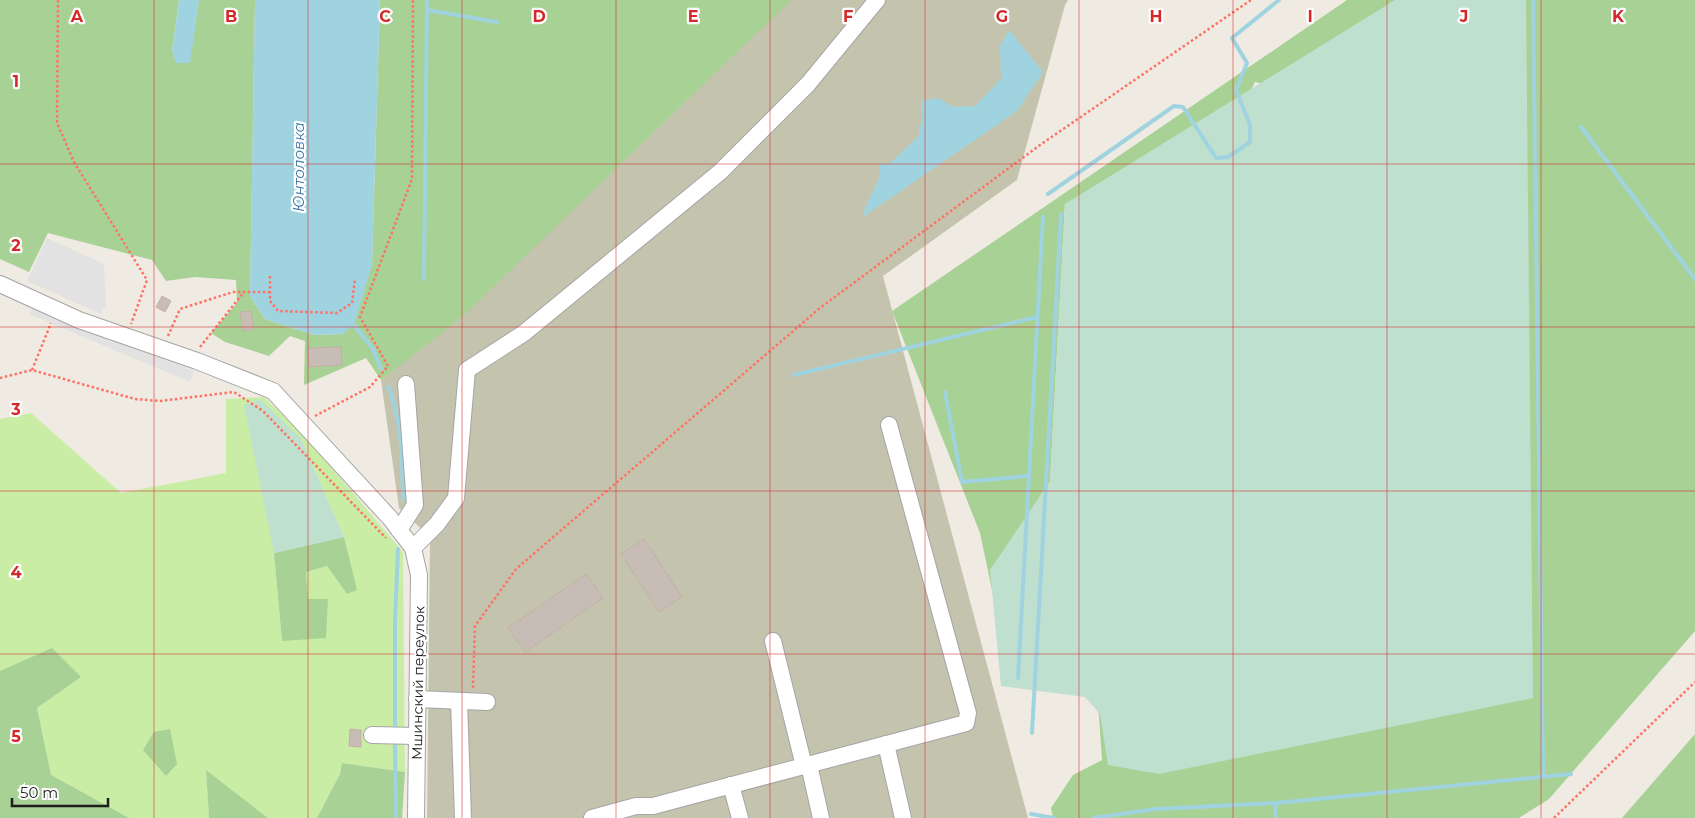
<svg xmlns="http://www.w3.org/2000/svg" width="1695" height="818" font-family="Montserrat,sans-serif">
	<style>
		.construction { fill: #c4c4ae }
		.grass { fill: #caeda5; fill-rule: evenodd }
		.forest { fill: #a8d195; fill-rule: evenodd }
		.wetland { fill: #bfdfcf }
		.parking { fill: #e2e2e2 }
		.water { fill: #a0d3e0 }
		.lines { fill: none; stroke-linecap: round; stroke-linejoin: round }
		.stream { stroke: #a0d3e0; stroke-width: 4 }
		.building { fill: #c7bdb6; stroke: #c2b1a4 }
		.minor-casing { stroke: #a5a5a5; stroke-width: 18 }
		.path { stroke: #ff7164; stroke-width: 2.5; stroke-dasharray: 2.5 2.5; stroke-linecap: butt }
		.minor { stroke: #fff; stroke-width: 16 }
		.grid { fill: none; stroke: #d62828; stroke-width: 1; stroke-opacity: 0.55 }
		.labels { text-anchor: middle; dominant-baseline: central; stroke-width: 4.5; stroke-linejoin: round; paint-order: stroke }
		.street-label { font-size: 14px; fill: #1e1e1e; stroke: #fff }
		.water-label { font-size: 15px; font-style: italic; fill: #4179ab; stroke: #fff }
		.grid-label { font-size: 16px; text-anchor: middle; font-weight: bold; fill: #d62828; stroke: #fff; stroke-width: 4.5; stroke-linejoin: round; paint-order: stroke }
	</style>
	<rect width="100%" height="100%" fill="#efebe3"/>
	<polygon class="construction" points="789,0 1068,0 1065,5 1017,180 883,276 1028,818 427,818 430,537 399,508 381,380"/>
	<path class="grass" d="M264 397 304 435 403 552 405 772 342 763 340 774 317 818H268L206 771 209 818H129L51 776 37 708 81 677 0 671V419L31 413 121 493 226 473V399ZM301 439 344 537 356 590 347 594 327 566 306 572 308 599 328 600 282 641 274 553Z"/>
	<g class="forest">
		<polygon points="0,0 179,0 172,51 189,63 199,0 255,0 250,296 265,319 314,335 343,334 372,265 380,0 791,0 461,318 381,380 366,358 304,385 305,341 290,336 269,356 225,342 211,333 237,303 236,280 195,277 166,281 152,260 48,233 29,272 0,259"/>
		<path d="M1347 0H1695V631L1549 799 1519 818H1053L1051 808 1073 775 1102 760 1097 688 1010 675 980 533 892 311ZM1255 82 1283 88 1050 481 1065 204 1222 151Z"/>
		<polygon points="344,537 357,590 347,594 327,566 306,572 308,599 328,599 326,638 282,641 274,553"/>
		<polygon points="52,648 81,677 37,708 51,775 129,818 0,818 0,671"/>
		<polygon points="170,729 177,764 166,776 143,750 154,732"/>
		<polygon points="1695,734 1695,818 1622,818"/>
		<polygon points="342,763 405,772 402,818 317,818 340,774"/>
		<polygon points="206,770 268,818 209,818"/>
	</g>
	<g class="wetland">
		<polygon points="1395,0 1526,0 1533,698 1159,774 1108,765 1100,714 1085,697 1001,686 990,570 1050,481 1065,204"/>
		<polygon points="260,399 301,439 344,537 274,553 244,405"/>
	</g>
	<g class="parking">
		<polygon points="47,238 104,264 106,304 101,314 27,281"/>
		<polygon points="34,305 194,371 190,382 29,314"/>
	</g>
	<g class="water">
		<polygon points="179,0 199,0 190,63 176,63 172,51"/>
		<polygon points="255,0 380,0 372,265 354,325 343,334 314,335 265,319 250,296"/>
		<path d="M1009 30 1043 72 1017 111 863 217C866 198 883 184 879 164L890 163 918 137 922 118 921 101 938 98 953 107 975 106 1001 79 1000 46Z"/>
	</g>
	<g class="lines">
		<g class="stream">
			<polyline points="1533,0 1543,776"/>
			<polyline points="427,10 497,22"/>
			<polyline points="1581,127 1695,279"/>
			<polyline points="1048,194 1174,106 1183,107 1216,158 1228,157 1250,142 1250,125 1236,90 1247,63 1232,38 1279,0"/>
			<polyline points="424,279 427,0"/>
			<polyline points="354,325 373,349 381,369"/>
			<polyline points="794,375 1037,317"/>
			<path d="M388 387C403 422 402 462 403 499"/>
			<polyline points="945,392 962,482 1028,476"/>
			<polyline points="1018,678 1043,217"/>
			<polyline points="395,725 395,621 398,549"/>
			<polyline points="1032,733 1061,214"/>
			<polyline points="395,746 396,818"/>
			<polyline points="1031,814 1054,818"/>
			<polyline points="1093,818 1156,809 1276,803 1571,774"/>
			<polyline points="1275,818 1276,803"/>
		</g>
	</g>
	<g class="building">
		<polygon points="162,296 171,301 165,312 156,307"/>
		<polygon points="251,311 254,329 243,331 240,312"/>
		<polygon points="341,347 342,365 309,367 308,348"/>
		<polygon points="644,539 682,597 659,612 621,554"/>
		<polygon points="586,574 603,598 525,652 508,628"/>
		<polygon points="350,729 361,730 361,747 349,746"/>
	</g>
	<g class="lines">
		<g class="minor-casing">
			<g id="minor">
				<polyline points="0,284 79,320 197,361 273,391 390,518 413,548 419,575 416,818"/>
				<polyline points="399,530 415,505 406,384"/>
				<polyline points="413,548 437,524 456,498 467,370 524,333 720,172 808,84 877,0"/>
				<polyline points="773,641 804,766"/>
				<polyline points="417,699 487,702"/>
				<polyline points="459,701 463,818"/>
				<polyline points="372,735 417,736"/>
				<polyline points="886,744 903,818"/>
				<polyline points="809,765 821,818"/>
				<polyline points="731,785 740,818"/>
				<polyline points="592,818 636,806 653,806 966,723 968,713 889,425"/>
			</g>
		</g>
		<g class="path">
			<polyline points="58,0 57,123 74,162 147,280 131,324"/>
			<polyline points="270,276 270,301 278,311 337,313 352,303 355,279"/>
			<polyline points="168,336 180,309 233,292 270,292"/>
			<polyline points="200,347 244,292"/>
			<polyline points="32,370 51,323"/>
			<polyline points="0,378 32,370 135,399 160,401 234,392 263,411 386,538"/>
			<polyline points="315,416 370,387 388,366 360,317 412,179 413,0"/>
			<polyline points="473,688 475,626 516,569 820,308 1040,145 1251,0"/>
			<polyline points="1554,818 1695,682"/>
		</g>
		<use href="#minor" class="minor"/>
	</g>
	<path class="grid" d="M154 0V818M308 0V818M462 0V818M616 0V818M770 0V818M925 0V818M1079 0V818M1233 0V818M1387 0V818M1541 0V818M0 164H1695M0 327H1695M0 491H1695M0 654H1695"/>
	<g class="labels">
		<g class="street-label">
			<text transform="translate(418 683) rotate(-89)">Мшинский переулок</text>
		</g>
		<g class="water-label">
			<text transform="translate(298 167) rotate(-90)">Юнтоловка</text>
		</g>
	</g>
	<g class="grid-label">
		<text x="77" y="22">A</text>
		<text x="231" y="22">B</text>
		<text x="385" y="22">C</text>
		<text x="539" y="22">D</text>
		<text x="693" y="22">E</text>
		<text x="848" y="22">F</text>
		<text x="1002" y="22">G</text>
		<text x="1156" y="22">H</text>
		<text x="1310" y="22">I</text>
		<text x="1464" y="22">J</text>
		<text x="1618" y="22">K</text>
		<text x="16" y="87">1</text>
		<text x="16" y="251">2</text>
		<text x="16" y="415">3</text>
		<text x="16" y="578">4</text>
		<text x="16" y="742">5</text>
	</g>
	<path d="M12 798v8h96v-8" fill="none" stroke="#1e1e1e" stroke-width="2.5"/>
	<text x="20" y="798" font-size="15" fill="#1e1e1e" stroke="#ffffff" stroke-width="4" paint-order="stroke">50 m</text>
</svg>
